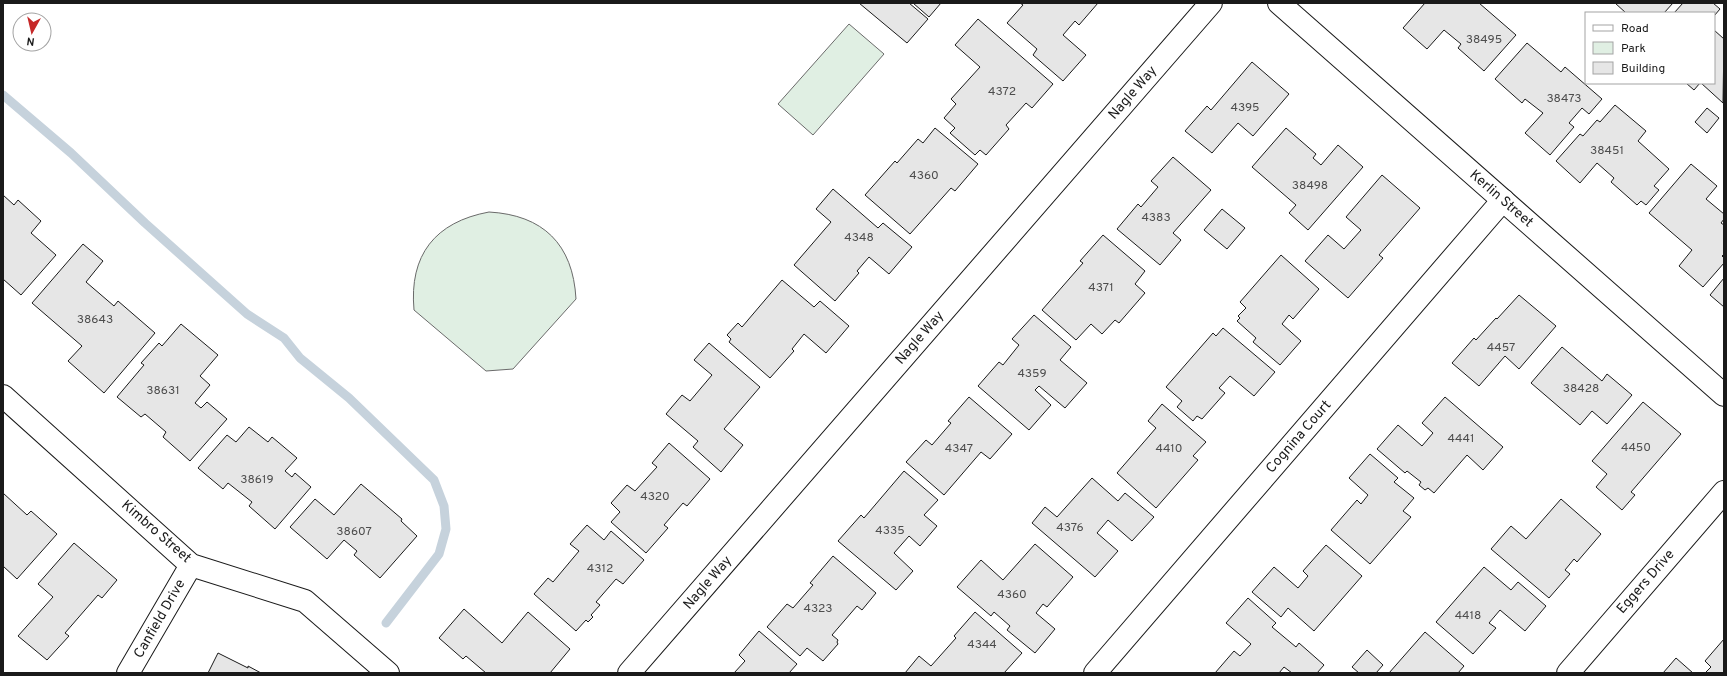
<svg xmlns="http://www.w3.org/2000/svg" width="1727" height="676" font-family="Overpass,sans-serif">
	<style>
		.green { fill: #e0efe3; stroke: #6a6a6a }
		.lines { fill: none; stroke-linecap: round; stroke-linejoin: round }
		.stream { stroke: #c6d2dc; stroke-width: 9 }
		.building { fill: #e6e6e6; stroke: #1a1a1a }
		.street-casing { stroke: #1a1a1a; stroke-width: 24 }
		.street { stroke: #fff; stroke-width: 22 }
		.labels { text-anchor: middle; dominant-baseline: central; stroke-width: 3; stroke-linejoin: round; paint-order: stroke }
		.number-label { font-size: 12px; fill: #4d4d4d }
		.street-label { font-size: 14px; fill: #1a1a1a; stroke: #fff }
	</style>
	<rect width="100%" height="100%" fill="#fff"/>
	<g class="green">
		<polygon points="849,24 884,54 813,135 778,104"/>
		<path d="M489 212C543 215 573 244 576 299L513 369 486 371 414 310C409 255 435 222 489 212Z"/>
	</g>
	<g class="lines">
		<polyline class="stream" points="3,95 71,153 145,223 247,314 284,338 300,358 349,398 434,480 444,506 446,529 439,554 386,623"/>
	</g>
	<g class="building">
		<polygon points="859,3 909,3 928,19 907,43"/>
		<polygon points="913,3 941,3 929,17"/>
		<polygon points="1020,3 1098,3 1079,25 1075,21 1063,35 1086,55 1063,81 1033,55 1037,49 1007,23 1023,5"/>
		<polygon points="1425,3 1479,3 1516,35 1484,71 1458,48 1461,44 1444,30 1427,49 1403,28"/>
		<polygon points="1615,3 1673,3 1664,13 1626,13"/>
		<polygon points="1683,3 1713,3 1720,9 1714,16 1714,13 1674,13"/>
		<polygon points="978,19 1053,84 1032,108 1026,103 1006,125 1009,129 986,155 980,150 975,155 950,133 955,128 944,118 956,104 951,99 980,67 955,45"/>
		<polygon points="1714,30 1724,39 1723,103 1701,83 1714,83"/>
		<polygon points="1527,43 1561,72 1565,67 1602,99 1589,114 1582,108 1569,123 1574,127 1550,155 1525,133 1543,113 1525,99 1522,103 1495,79"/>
		<polygon points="1252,62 1289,94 1253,136 1238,123 1212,153 1185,131 1207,106 1211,110"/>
		<polygon points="1686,83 1700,83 1694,90"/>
		<polygon points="1615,105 1646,131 1638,141 1669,169 1654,186 1659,190 1646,205 1641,201 1637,205 1611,182 1614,178 1597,163 1580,183 1556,161 1580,134 1583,136 1597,120 1600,122"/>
		<polygon points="1707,108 1719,118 1707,133 1695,122"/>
		<polygon points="935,128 978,164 955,191 951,188 910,234 865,195 895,161 897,163 918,139 923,143"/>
		<polygon points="1286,128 1316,154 1313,158 1321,165 1338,145 1363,167 1308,230 1289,213 1296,205 1252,167"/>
		<polygon points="1173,157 1211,190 1173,233 1181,240 1160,265 1117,229 1138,204 1141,207 1158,187 1151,181"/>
		<polygon points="1691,164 1717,186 1706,199 1724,214 1724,219 1721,223 1724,225 1724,254 1722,256 1724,258 1724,263 1703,287 1679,266 1692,250 1649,213"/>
		<polygon points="1382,175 1420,208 1379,255 1383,258 1348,298 1305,261 1328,235 1344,249 1361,230 1346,217"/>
		<polygon points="833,189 878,228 883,223 912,247 889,274 869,257 857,271 859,273 835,301 794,265 831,222 816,209"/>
		<polygon points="3,195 14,205 18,200 41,221 31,233 56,255 21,295 3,279"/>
		<polygon points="1222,209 1245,228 1227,249 1204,230"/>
		<polygon points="1103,235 1145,271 1135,284 1145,293 1119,323 1115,320 1102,334 1091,324 1076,340 1042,310 1083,263 1080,261"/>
		<polygon points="83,244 103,261 86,282 114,306 118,301 155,333 104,393 68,361 82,346 32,303"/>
		<polygon points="1281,255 1319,289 1293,319 1289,315 1282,324 1301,341 1280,365 1253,342 1256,338 1237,321 1240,318 1238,316 1246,308 1240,302"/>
		<polygon points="1724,278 1724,307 1710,295"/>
		<polygon points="782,280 814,307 820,301 849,326 826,353 804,334 792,349 794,351 770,378 729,342 731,339 727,335 738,323 742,327"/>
		<polygon points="1519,295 1556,326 1519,369 1505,356 1479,386 1452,363 1474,338 1476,340 1496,318 1497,319"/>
		<polygon points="1034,315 1071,347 1060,360 1087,383 1065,408 1039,386 1035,390 1051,405 1029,430 978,386 999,362 1003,365 1019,345 1012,339"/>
		<polygon points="181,324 218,355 200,376 210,385 195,403 201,408 207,402 227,419 190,461 163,437 166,432 145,414 141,417 117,397 144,365 141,363 159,343 162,346"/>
		<polygon points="1223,328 1275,372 1254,396 1230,376 1219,388 1225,393 1202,419 1197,416 1193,421 1177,407 1182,401 1166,387 1213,333 1216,336"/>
		<polygon points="709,343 760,387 724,429 743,445 721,472 693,447 698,441 666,414 682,395 690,401 712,375 694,360"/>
		<polygon points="1562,347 1602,381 1607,374 1632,395 1607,424 1592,411 1580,425 1531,383"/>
		<polygon points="969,397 1012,434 990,459 981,452 944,495 906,462 926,440 932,445 951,423 948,421"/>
		<polygon points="1445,397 1503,447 1483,470 1467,455 1434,493 1428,488 1425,490 1419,485 1421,482 1407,471 1405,473 1377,449 1398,425 1422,446 1433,433 1422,423"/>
		<polygon points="1643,402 1681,434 1631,492 1635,495 1622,510 1596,487 1607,474 1592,461"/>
		<polygon points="1162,404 1206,442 1193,456 1198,460 1156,508 1117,473 1156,428 1148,421"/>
		<polygon points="249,427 268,442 272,437 297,458 285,471 292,477 295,473 311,487 275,529 249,506 252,502 228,483 223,489 198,468 227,435 236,442"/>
		<polygon points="669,443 710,479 687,506 683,503 664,525 668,528 646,553 611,522 620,512 611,503 627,485 635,491 657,467 652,463"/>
		<polygon points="1370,454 1398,478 1394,482 1414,498 1403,511 1411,517 1370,564 1331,530 1357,500 1361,504 1368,495 1349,478"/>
		<polygon points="904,471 938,500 924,515 937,526 920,546 909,536 894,553 913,571 896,590 838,541 861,515 864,518"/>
		<polygon points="1092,478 1118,501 1125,493 1154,517 1132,541 1108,520 1097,533 1118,551 1095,577 1032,523 1045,507 1057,517"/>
		<polygon points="361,484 402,519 401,521 417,536 380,578 354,555 357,551 344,540 327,559 290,527 315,499 334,515"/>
		<polygon points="3,493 27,515 31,511 57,534 17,579 3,566"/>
		<polygon points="1561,499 1601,534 1577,562 1574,559 1565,570 1570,574 1549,598 1491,549 1511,526 1526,539"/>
		<polygon points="587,525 604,540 611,531 644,560 623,584 616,579 596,602 600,605 591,615 593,617 588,622 586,620 576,631 534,594 548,578 553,582 579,551 570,544"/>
		<polygon points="74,543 117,580 102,598 98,595 65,633 69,636 47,660 18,636 53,597 38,584"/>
		<polygon points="1035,544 1073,577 1047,607 1043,604 1036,613 1055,629 1035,653 1007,630 1010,626 994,612 991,616 957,587 981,560 1003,580"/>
		<polygon points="1326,545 1362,576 1314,631 1288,608 1281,617 1252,592 1274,567 1298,588 1308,576 1303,571"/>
		<polygon points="833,556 876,593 862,610 857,606 832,635 838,640 837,642 838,644 823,661 807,648 800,656 767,627 787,604 793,608 813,585 810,583"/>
		<polygon points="1484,567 1511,590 1518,582 1546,606 1525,631 1500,610 1489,623 1496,628 1473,654 1436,622"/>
		<polygon points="1248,598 1276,623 1272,627 1296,647 1299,643 1324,665 1317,673 1292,673 1284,667 1279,673 1215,673 1234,651 1240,656 1251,644 1226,623"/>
		<polygon points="464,609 502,643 528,612 570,649 550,673 486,673 466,656 463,659 439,638"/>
		<polygon points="975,612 1022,653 1004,673 905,673 919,656 931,666 956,638 954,636"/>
		<polygon points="759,631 797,664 789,673 734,673 745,661 739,655"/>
		<polygon points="1425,632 1464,666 1458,673 1389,673"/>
		<polygon points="1724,639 1724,673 1705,673 1711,667 1705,661"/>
		<polygon points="1367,650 1383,665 1376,673 1359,673 1352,667"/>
		<polygon points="218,653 248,668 248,666 261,673 208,673"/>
		<polygon points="1676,658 1693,673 1663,673"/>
	</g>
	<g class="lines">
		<g class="street-casing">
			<g id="street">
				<polyline points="1279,3 1724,395"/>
				<polyline points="3,396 191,565 305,601 388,673"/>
				<polyline points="128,673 191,565"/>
				<polyline points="629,673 1211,3"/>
				<polyline points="1095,673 1503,200"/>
				<polyline points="1568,673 1724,492"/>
			</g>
		</g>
		<use href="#street" class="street"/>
	</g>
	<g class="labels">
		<g class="number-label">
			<text x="1484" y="40">38495</text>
			<text x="1002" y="92">4372</text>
			<text x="1564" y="99">38473</text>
			<text x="1245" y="108">4395</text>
			<text x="1607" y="151">38451</text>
			<text x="924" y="176">4360</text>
			<text x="1310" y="186">38498</text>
			<text x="1156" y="218">4383</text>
			<text x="859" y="238">4348</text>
			<text x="1101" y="288">4371</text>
			<text x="95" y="320">38643</text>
			<text x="1501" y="348">4457</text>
			<text x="1032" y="374">4359</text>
			<text x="1581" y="389">38428</text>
			<text x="163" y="391">38631</text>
			<text x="1461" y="439">4441</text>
			<text x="1636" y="448">4450</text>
			<text x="959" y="449">4347</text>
			<text x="1169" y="449">4410</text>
			<text x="257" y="480">38619</text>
			<text x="655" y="497">4320</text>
			<text x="1070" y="528">4376</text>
			<text x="890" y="531">4335</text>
			<text x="354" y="532">38607</text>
			<text x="600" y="569">4312</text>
			<text x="1012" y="595">4360</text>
			<text x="818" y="609">4323</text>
			<text x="1468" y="616">4418</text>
			<text x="982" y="645">4344</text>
		</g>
		<g class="street-label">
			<text transform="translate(1133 93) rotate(-49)">Nagle Way</text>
			<text transform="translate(1501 199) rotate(41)">Kerlin Street</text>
			<text transform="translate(920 338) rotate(-49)">Nagle Way</text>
			<text transform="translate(1299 437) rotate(-49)">Cognina Court</text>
			<text transform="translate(156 532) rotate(41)">Kimbro Street</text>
			<text transform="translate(1646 582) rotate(-49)">Eggers Drive</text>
			<text transform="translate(708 583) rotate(-49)">Nagle Way</text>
			<text transform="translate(160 619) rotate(-60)">Canfield Drive</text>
		</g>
	</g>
	<rect width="1727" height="676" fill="none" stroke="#1a1a1a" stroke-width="8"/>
	<rect x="1585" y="12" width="130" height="72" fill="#ffffff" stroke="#a3a3a3"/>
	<rect x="1593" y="25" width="20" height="6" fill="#ffffff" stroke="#a3a3a3"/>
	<text x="1621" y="32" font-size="12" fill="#1a1a1a">Road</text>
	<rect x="1593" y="42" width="20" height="12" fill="#e0efe3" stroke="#a3a3a3"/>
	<text x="1621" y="52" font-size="12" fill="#1a1a1a">Park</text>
	<rect x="1593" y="62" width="20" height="12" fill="#e6e6e6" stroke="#a3a3a3"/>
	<text x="1621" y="72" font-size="12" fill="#1a1a1a">Building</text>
	<g transform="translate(32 32) rotate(188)"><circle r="19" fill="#ffffff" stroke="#a3a3a3"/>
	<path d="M0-3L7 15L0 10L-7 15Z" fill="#c62828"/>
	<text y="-6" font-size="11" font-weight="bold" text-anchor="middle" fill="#1a1a1a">N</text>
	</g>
</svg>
